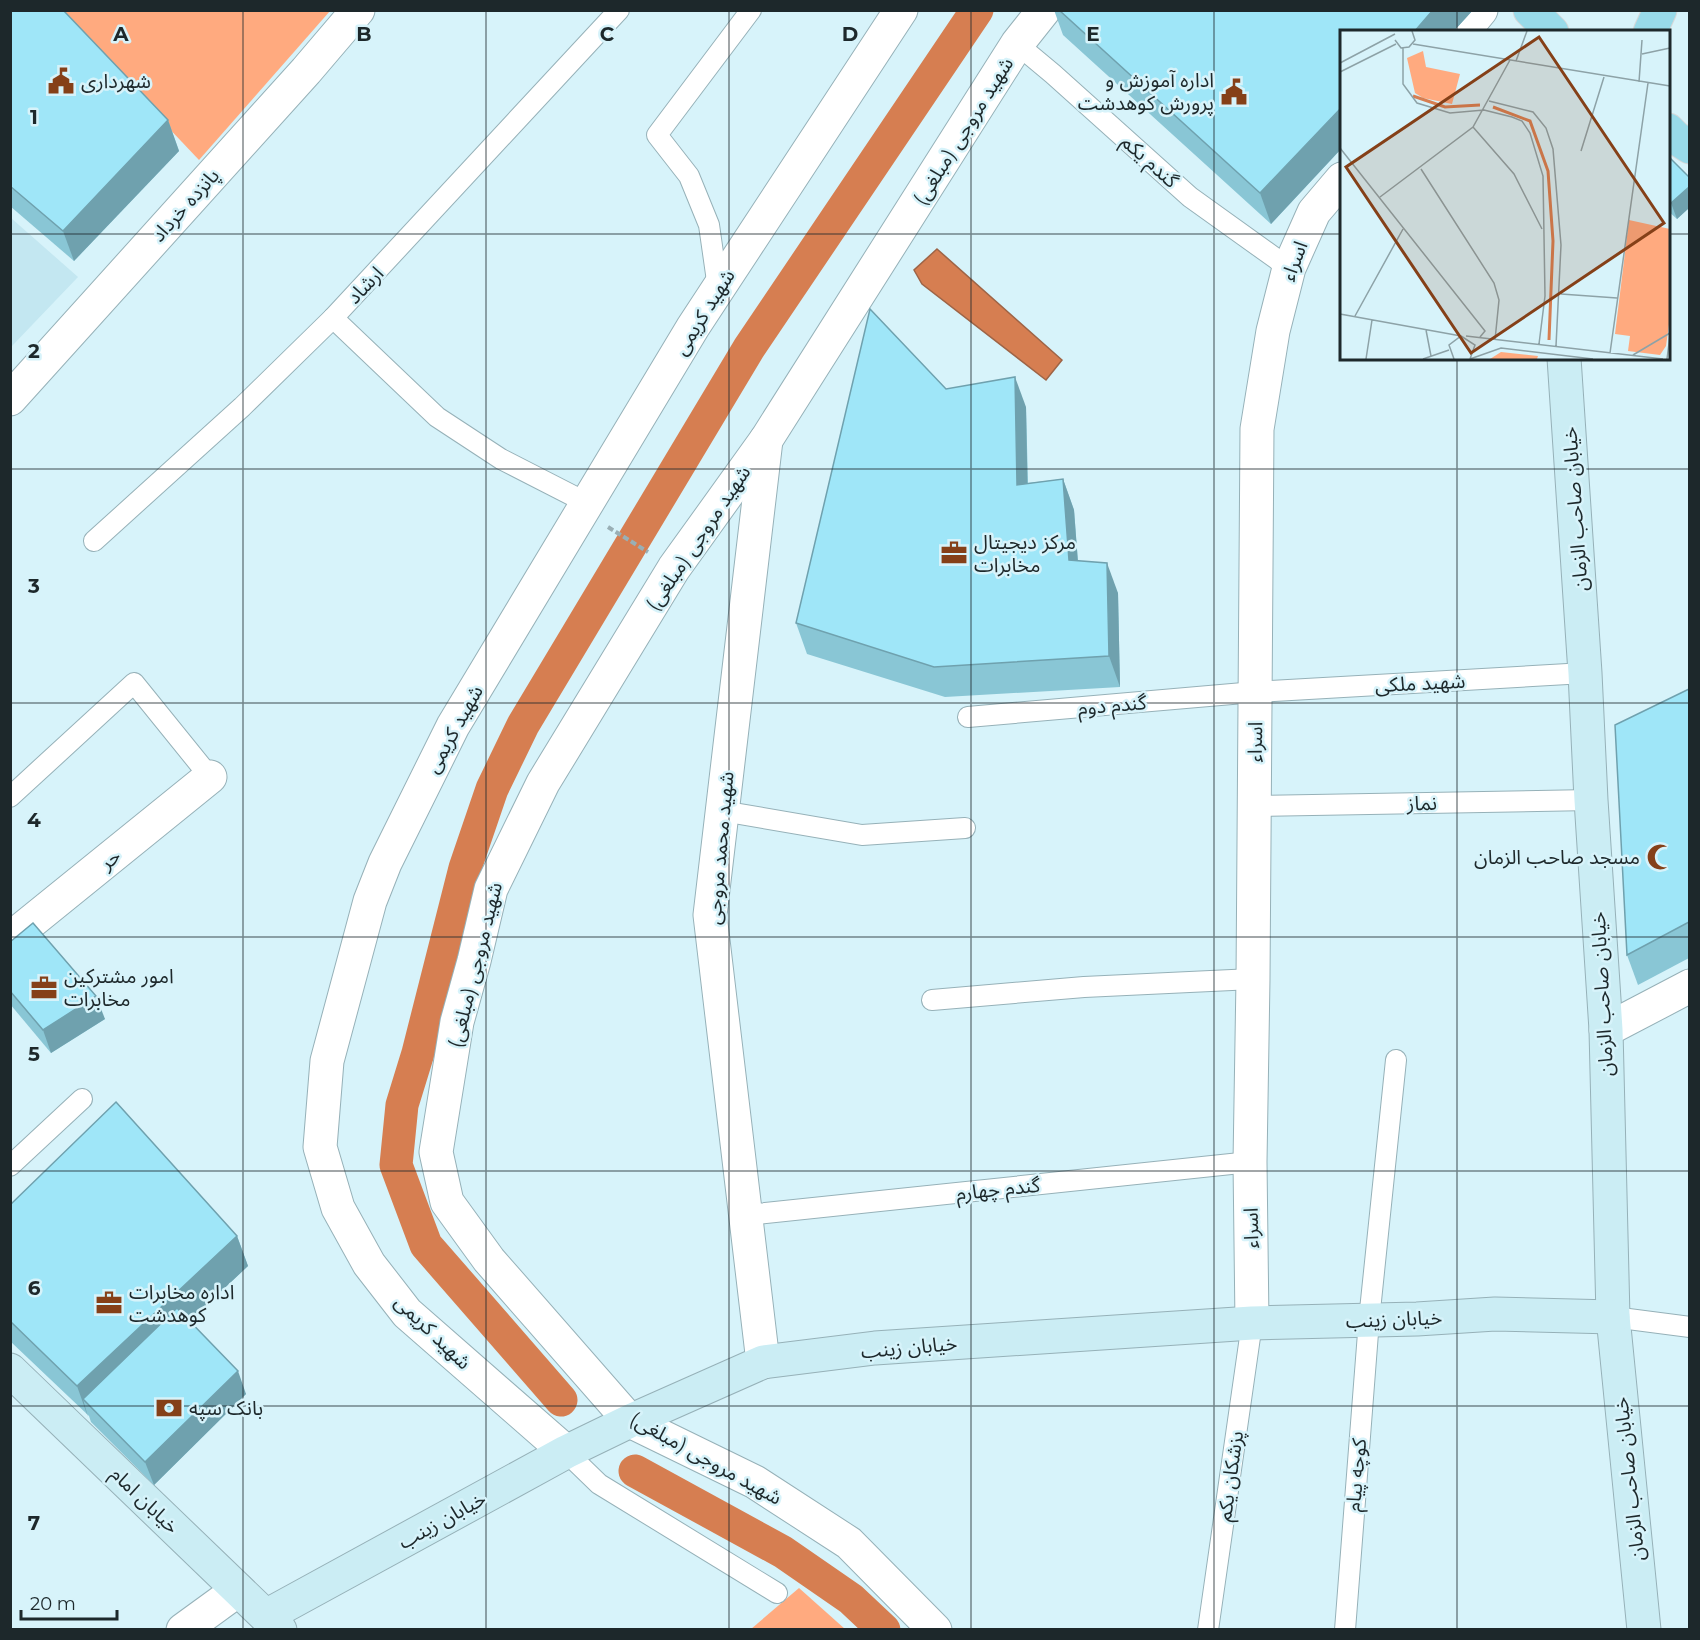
<svg xmlns="http://www.w3.org/2000/svg" width="1700" height="1640" font-family="Montserrat,'Noto Sans Arabic',sans-serif">
	<style>
		.built { fill: #c3e7f1 }
		.green { fill: #ffaa7f }
		.water { fill: #d67e51; stroke: #9e6446; stroke-width: 1.5 }
		.lines { fill: none; stroke-linecap: round; stroke-linejoin: round }
		.canal { stroke: #d67e51; stroke-width: 33 }
		.service-casing { stroke: #96b1b8; stroke-width: 22 }
		.minor-casing { stroke: #96b1b8; stroke-width: 35 }
		.tertiary-casing { stroke: #96b1b8; stroke-width: 35 }
		.secondary-casing { stroke: #96b1b8; stroke-width: 35 }
		.primary-casing { stroke: #d6d8d9; stroke-width: 35 }
		.path { stroke: #99afb5; stroke-width: 4; stroke-dasharray: 6 3; stroke-linecap: butt }
		.service { stroke: #fff; stroke-width: 20 }
		.minor { stroke: #fff; stroke-width: 33 }
		.tertiary { stroke: #fff; stroke-width: 33 }
		.secondary { stroke: #cbedf4; stroke-width: 33 }
		.primary { stroke: #98dae9; stroke-width: 33 }
		.wall { fill: #89c6d5 }
		.shaded-wall { fill: #6fa1ae }
		.building { fill: #9fe6f8; stroke: #6fa1ae; stroke-width: 1.5 }
		.grid { fill: none; stroke: #1d282b; stroke-width: 1.5; stroke-opacity: 0.55 }
		.labels { text-anchor: middle; dominant-baseline: central; stroke-width: 5; stroke-linejoin: round; paint-order: stroke }
		.poi-label { font-size: 20px; fill: #1d282b; stroke: #d7f3fa; text-anchor: start }
		.street-label { font-size: 20px; fill: #1d282b; stroke: #d7f3fa }
		.inset-river { fill: none; stroke: #d67e51; stroke-width: 3 }
		.inset-road { fill: none; stroke: #8da2a7; stroke-width: 1.5 }
		.view { fill: #854018; fill-opacity: 0.15; stroke: #854018; stroke-width: 3 }
		.inset-edge { fill: none; stroke: #1d282b; stroke-width: 3 }
		.grid-label { font-size: 20px; text-anchor: middle; font-weight: bold; fill: #1d282b; stroke: #d7f3fa; stroke-width: 5; stroke-linejoin: round; paint-order: stroke }
	</style>
	<rect width="100%" height="100%" fill="#d7f3fa"/>
	<polygon class="built" points="11,218 78,277 11,347"/>
	<g class="green">
		<polygon points="58,11 330,11 199,160"/>
		<polygon points="799,1588 845,1629 751,1629"/>
	</g>
	<polygon class="water" points="937,249 1062,360 1046,380 922,284 914,270"/>
	<g class="lines">
		<g class="canal">
			<polyline points="561,1400 426,1245 396,1165 402,1105 418,1053 465,868 492,789 523,725 749,348 977,10"/>
			<polyline points="635,1471 783,1552 851,1599 884,1630"/>
		</g>
		<g class="service-casing">
			<g id="service">
				<polyline points="1017,44 1053,74 1190,197 1289,268"/>
				<polyline points="718,288 709,225 689,176 657,135 751,10"/>
				<polyline points="333,318 437,417 501,459 587,503"/>
				<polyline points="94,541 242,407 333,318 619,10"/>
				<polyline points="968,717 1255,692 1585,673"/>
				<polyline points="10,797 134,683 210,777"/>
				<polyline points="1254,806 1591,800"/>
				<polyline points="722,811 862,835 965,828"/>
				<polyline points="932,1000 1084,987 1253,979"/>
				<polyline points="10,1166 82,1099"/>
				<polyline points="747,1215 1250,1162"/>
				<polyline points="1613,1317 1690,1327"/>
				<polyline points="566,1452 599,1484 777,1593"/>
				<polyline points="1208,1630 1252,1323"/>
				<polyline points="1345,1630 1369,1320 1396,1060"/>
			</g>
		</g>
		<g class="minor-casing">
			<g id="minor">
				<polyline points="1463,32 1481,10"/>
				<polyline points="10,939 210,777"/>
				<polyline points="1606,1030 1690,986"/>
				<polyline points="1252,1323 1250,1162 1253,979 1257,429 1273,331 1289,268 1314,212 1342,179"/>
				<polyline points="566,1452 407,1313 369,1264 338,1208 320,1147 327,1061 370,901 385,863 453,726 693,327 901,10"/>
				<polyline points="935,1630 849,1543 755,1482 630,1421 489,1260 447,1202 436,1152 457,1022 474,961 491,889 543,783 674,568 766,440 1017,44 1044,10"/>
			</g>
		</g>
		<g class="tertiary-casing">
			<g id="tertiary">
				<polyline points="10,399 306,71 358,10"/>
				<polyline points="763,1362 710,915 766,440"/>
				<polyline points="183,1630 238,1590"/>
			</g>
		</g>
		<g class="secondary-casing">
			<g id="secondary">
				<polyline points="1564,358 1585,673 1591,800 1606,1030 1613,1317 1644,1630"/>
				<polyline points="10,1370 280,1630"/>
				<polyline points="266,1616 566,1452 630,1421 763,1362 875,1348 1252,1323 1417,1319 1495,1314 1613,1317"/>
			</g>
		</g>
		<g class="primary-casing">
			<g id="primary">
				<polyline points="1530,10 1552,32"/>
				<polyline points="1650,32 1660,10"/>
				<polyline points="1668,130 1676,138 1690,147"/>
			</g>
		</g>
		<polyline class="path" points="608,527 648,552"/>
		<use href="#service" class="service"/>
		<use href="#minor" class="minor"/>
		<use href="#tertiary" class="tertiary"/>
		<use href="#secondary" class="secondary"/>
		<use href="#primary" class="primary"/>
	</g>
	<g class="wall">
		<polygon points="10,10 168,120 179,151 74,261 10,206"/>
		<polygon points="1054,10 1473,10 1453,32 1341,32 1341,149 1271,224 1063,35"/>
		<polygon points="1668,156 1689,177 1689,208 1677,219 1668,211"/>
		<polygon points="946,389 1026,407 1028,483 1063,479 1074,510 1078,561 1118,593 1120,687 945,697 807,654 796,623"/>
		<polygon points="1689,689 1689,958 1638,985 1627,955"/>
		<polygon points="10,942 105,1019 51,1053 10,1004"/>
		<polygon points="10,1205 237,1236 248,1266 189,1321 246,1394 154,1485 91,1422 89,1416 10,1341"/>
	</g>
	<g class="shaded-wall">
		<polygon points="1433,10 1473,10 1453,32 1414,32"/>
		<polygon points="1341,108 1341,149 1271,224 1260,193"/>
		<polygon points="168,120 179,151 74,261 63,231"/>
		<polygon points="1689,187 1689,208 1677,219 1671,203"/>
		<polygon points="1015,377 1026,407 1028,515 1017,485"/>
		<polygon points="1063,479 1074,510 1080,591 1069,560"/>
		<polygon points="1107,563 1118,593 1120,687 1109,656"/>
		<polygon points="96,996 105,1019 51,1053 43,1030"/>
		<polygon points="237,1236 248,1266 94,1411 83,1399 88,1417 77,1386"/>
		<polygon points="238,1371 246,1394 154,1485 145,1462"/>
	</g>
	<g class="building">
		<polygon points="10,10 63,10 168,120 63,231 10,186"/>
		<polygon points="1059,10 1433,10 1414,32 1341,32 1341,108 1260,193"/>
		<polygon points="1668,156 1689,177 1689,187 1671,203 1668,201"/>
		<polygon points="870,309 946,389 1015,377 1017,485 1063,479 1069,560 1107,563 1109,656 934,667 796,623"/>
		<polygon points="1689,689 1689,922 1627,955 1615,725"/>
		<polygon points="33,923 96,996 43,1030 10,991 10,942"/>
		<polygon points="116,1102 237,1236 77,1386 10,1321 10,1205"/>
		<polygon points="177,1308 238,1371 145,1462 83,1399"/>
	</g>
	<path class="grid" d="M243 10V1630M486 10V1630M729 10V1630M971 10V1630M1214 10V1630M1457 10V32M10 234H1342M1668 234H1690M1457 358V1630M10 469H1690M10 703H1690M10 937H1690M10 1171H1690M10 1406H1690"/>
	<defs>
		<g id="civic-bare" transform="scale(2.07)"><path d="M-.6-6.5H3V-4.5H.6V-3L4-1V1h2V6H-6V1h2V-1L-.6-3ZM-1.2 2.5V6h2.4V2.5Z" fill="#854018" stroke="#d7f3fa" stroke-width="2.5" paint-order="stroke"/></g>
		<g id="office-bare" transform="scale(2.07)"><path d="M-6-3h4V-5.5h4V-3h4V5H-6ZM-1-4.5V-3h2v-1.5ZM-6 0V1H6V0Z" fill="#854018" stroke="#d7f3fa" stroke-width="2.5" paint-order="stroke"/></g>
		<g id="mosque-bare" transform="scale(2.07)"><path d="M3.5-4.9A6 6 0 1 0 3.5 4.9A5 5 0 1 1 3.5-4.9Z" fill="#854018" stroke="#d7f3fa" stroke-width="2.5" paint-order="stroke"/></g>
		<g id="bank-bare" transform="scale(2.07)"><path d="M-6-4H6V4H-6ZM0-2.3a2.3 2.3 0 1 0 0 4.6a2.3 2.3 0 1 0 0-4.6Z" fill="#854018" stroke="#d7f3fa" stroke-width="2.5" paint-order="stroke"/></g>
	</defs>
	<g fill-rule="evenodd">
		<use href="#civic-bare" x="61" y="81"/>
		<use href="#civic-bare" x="1234" y="92"/>
		<use href="#office-bare" x="954" y="553"/>
		<use href="#mosque-bare" x="1660" y="857"/>
		<use href="#office-bare" x="44" y="988"/>
		<use href="#office-bare" x="109" y="1303"/>
		<use href="#bank-bare" x="169" y="1408"/>
	</g>
	<g class="labels">
		<g class="poi-label">
			<text x="1214" y="80" text-anchor="end">اداره آموزش و<tspan x="1214" dy="23">پرورش کوهدشت</tspan></text>
			<text x="81" y="81">شهرداری</text>
			<text x="974" y="542">مرکز دیجیتال<tspan x="974" dy="23">مخابرات</tspan></text>
			<text x="1640" y="857" text-anchor="end">مسجد صاحب الزمان</text>
			<text x="64" y="976">امور مشترکین<tspan x="64" dy="23">مخابرات</tspan></text>
			<text x="129" y="1292">اداره مخابرات<tspan x="129" dy="23">کوهدشت</tspan></text>
			<text x="189" y="1408">بانک سپه</text>
		</g>
		<g class="street-label">
			<text transform="translate(963 131) rotate(-58)">شهید مروجی (مبلغی)</text>
			<text transform="translate(1150 161) rotate(42)">گندم یکم</text>
			<text transform="translate(185 205) rotate(-48)">پانزده خرداد</text>
			<text transform="translate(1294 261) rotate(-69)">اسراء</text>
			<text transform="translate(365 285) rotate(-46)">ارشاد</text>
			<text transform="translate(704 312) rotate(-58)">شهید کریمی</text>
			<text transform="translate(1575 509) rotate(-94)">خیابان صاحب الزمان</text>
			<text transform="translate(698 538) rotate(-56)">شهید مروجی (مبلغی)</text>
			<text transform="translate(1420 683) rotate(-3)">شهید ملکی</text>
			<text transform="translate(1112 705) rotate(-5)">گندم دوم</text>
			<text transform="translate(454 729) rotate(-61)">شهید کریمی</text>
			<text transform="translate(1255 742) rotate(-89)">اسراء</text>
			<text transform="translate(1422 803) rotate(-1)">نماز</text>
			<text transform="translate(720 848) rotate(-85)">شهید محمد مروجی</text>
			<text transform="translate(110 859) rotate(-39)">حر</text>
			<text transform="translate(475 965) rotate(-76)">شهید مروجی (مبلغی)</text>
			<text transform="translate(1602 994) rotate(-93)">خیابان صاحب الزمان</text>
			<text transform="translate(998 1189) rotate(-6)">گندم چهارم</text>
			<text transform="translate(1251 1228) rotate(-91)">اسراء</text>
			<text transform="translate(1394 1319) rotate(-2)">خیابان زینب</text>
			<text transform="translate(433 1332) rotate(44)">شهید کریمی</text>
			<text transform="translate(909 1347) rotate(-5)">خیابان زینب</text>
			<text transform="translate(706 1458) rotate(29)">شهید مروجی (مبلغی)</text>
			<text transform="translate(1356 1475) rotate(-85)">کوچه پیام</text>
			<text transform="translate(1230 1476) rotate(-82)">پزشکان یکم</text>
			<text transform="translate(1629 1479) rotate(-96)">خیابان صاحب الزمان</text>
			<text transform="translate(145 1500) rotate(44)">خیابان امام</text>
			<text transform="translate(442 1520) rotate(-29)">خیابان زینب</text>
		</g>
	</g>
	<g transform="translate(1340 30)">
		<rect width="330" height="330" fill="#d7f3fa"/>
		<path d="M83 21 86 37 120 44 112 74 83 68 75 63 67 28ZM289 190 330 199V287L326 316 320 325 288 321 290 306 275 304ZM161 322 198 326 197 329H150Z" fill="#ffaa7f"/>
		<path class="inset-river" d="M73 66 105 77 140 75M153 77 190 91 208 141 213 211 209 310"/>
		<path class="inset-road" d="M55 10 61 18 69 17 75 10 72 1M73 14 330 56M63 18V54L77 73 110 83 144 80 172 87 182 91 190 103 203 146 205 266 199 314M302 24 330 18M176 31 187 1M0 33 55 4M0 42 56 14M299 52 302 10M149 71 193 82 206 98 213 119 221 215 216 316M133 97 174 144 202 199M0 118 145 301 140 307M241 121 264 47M81 139 154 253 159 270 155 310M40 167 133 97 170 30M221 264 277 268M0 284 121 306M15 286 63 199M86 300 91 326M126 306 323 329M270 323 308 53M293 325 330 303M26 329 32 290M83 329 109 320M114 329 109 315 121 306 135 315 130 329M130 329 161 318 253 329M327 329 330 305"/>
		<path class="view" d="M199 7 324 193 131 323 6 137Z"/>
		<rect width="330" height="330" class="inset-edge"/>
	</g>
	<g class="grid-label">
		<text x="121" y="41">A</text>
		<text x="364" y="41">B</text>
		<text x="607" y="41">C</text>
		<text x="850" y="41">D</text>
		<text x="1093" y="41">E</text>
		<text x="34" y="124">1</text>
		<text x="34" y="358">2</text>
		<text x="34" y="593">3</text>
		<text x="34" y="827">4</text>
		<text x="34" y="1061">5</text>
		<text x="34" y="1295">6</text>
		<text x="34" y="1530">7</text>
	</g>
	<rect width="1700" height="1640" fill="none" stroke="#1d282b" stroke-width="24"/>
	<path d="M21 1610v9h96v-9" fill="none" stroke="#1d282b" stroke-width="3"/>
	<text x="30" y="1610" font-size="18" fill="#1d282b" stroke="#d7f3fa" stroke-width="4.5" paint-order="stroke">20 m</text>
</svg>
